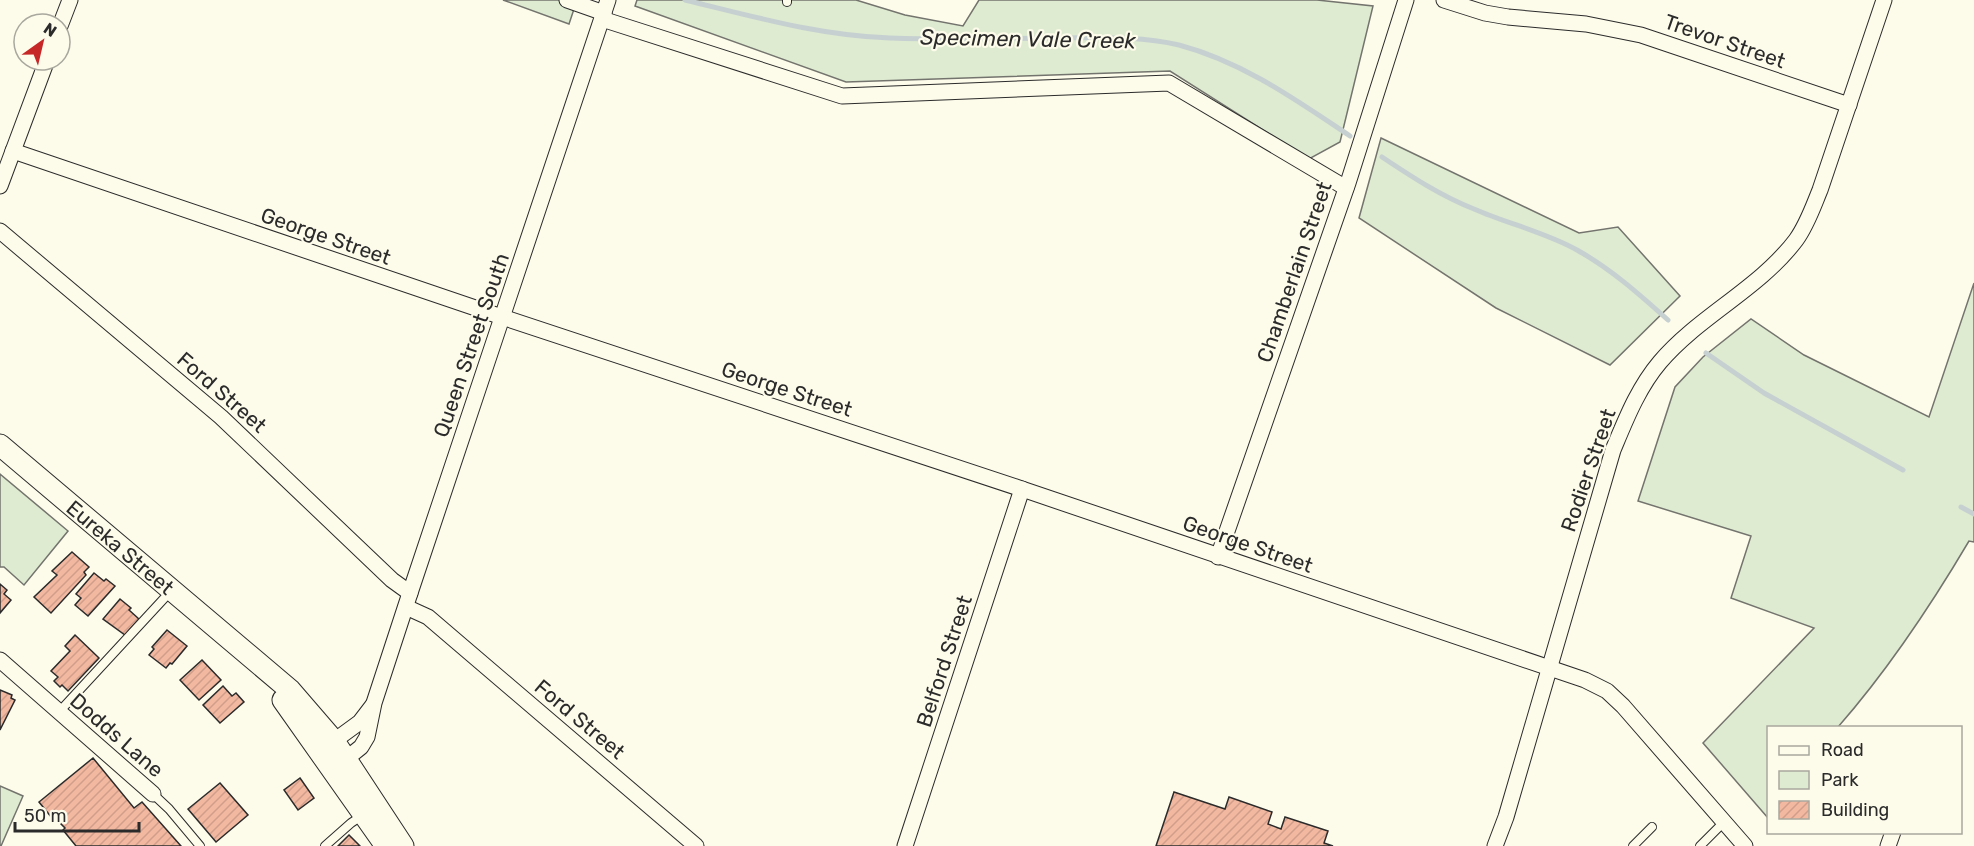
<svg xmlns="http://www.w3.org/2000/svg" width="1974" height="846" font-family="Rubik,sans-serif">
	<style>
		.green { fill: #deebd1; stroke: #74746e; stroke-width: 1.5 }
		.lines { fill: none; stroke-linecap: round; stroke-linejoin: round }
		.stream { stroke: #c7d0d0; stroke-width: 5 }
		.building { fill: url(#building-hatch); stroke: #2b2b2b; stroke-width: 1.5 }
		.lane-casing { stroke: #2b2b2b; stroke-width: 10 }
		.street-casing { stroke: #2b2b2b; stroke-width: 17 }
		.secondary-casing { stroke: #2b2b2b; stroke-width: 23 }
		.lane { stroke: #fdfbea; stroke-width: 8 }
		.street { stroke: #fdfbea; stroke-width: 15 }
		.secondary { stroke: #fdfbea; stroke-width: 21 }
		.labels { text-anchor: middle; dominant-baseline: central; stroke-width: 4.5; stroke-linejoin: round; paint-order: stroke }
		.street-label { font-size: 21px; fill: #2b2b2b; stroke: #fdfbea }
		.water-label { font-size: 22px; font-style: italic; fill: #2b2b2b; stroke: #fdfbea }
	</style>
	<defs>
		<pattern id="building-hatch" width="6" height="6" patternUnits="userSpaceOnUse" patternTransform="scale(1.5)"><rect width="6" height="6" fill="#f2b8a0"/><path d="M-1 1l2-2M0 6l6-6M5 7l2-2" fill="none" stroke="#d09e8a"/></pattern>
	</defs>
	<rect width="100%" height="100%" fill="#fdfbea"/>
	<g class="green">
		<polygon points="503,0 577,0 569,24"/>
		<polygon points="637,0 856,0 905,15 963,26 979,0 1317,0 1373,6 1340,142 1309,159 1170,71 846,82 635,6"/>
		<polygon points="1381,138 1579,233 1618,227 1680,296 1610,365 1496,308 1359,218"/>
		<path d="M1974 283V542L1969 541C1930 607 1888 670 1838 727L1768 728V818L1703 743 1814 628 1731 598 1751 536 1638 501 1675 387 1703 357 1751 319 1804 355 1929 417Z"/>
		<polygon points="0,474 68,531 24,585 4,567 0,567"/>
		<polygon points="0,786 23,796 1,846 0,846"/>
	</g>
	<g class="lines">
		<g class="stream">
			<path d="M685 0C752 16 820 36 890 38 944 40 999 39 1053 38 1095 38 1138 35 1179 45 1243 62 1296 100 1350 136"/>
			<path d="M1382 157C1412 177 1441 196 1474 209 1508 224 1545 232 1577 250 1611 269 1639 294 1668 320"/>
			<polyline points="1706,353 1764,393 1903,470"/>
			<polyline points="1961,507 1974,514"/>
		</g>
	</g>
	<g class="building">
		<polygon points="72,552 89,567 84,572 86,575 51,613 34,597 57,575 52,571"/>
		<polygon points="94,573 104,581 106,579 115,586 88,616 75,605 81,598 76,594"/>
		<polygon points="0,584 7,590 4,594 11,600 0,613"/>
		<polygon points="120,599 131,608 129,610 139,619 125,635 103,619"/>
		<polygon points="167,630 187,646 172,664 170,663 166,668 149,655 154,649 152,647"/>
		<polygon points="75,635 99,658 68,691 62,685 60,687 54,681 58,677 51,671 70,651 65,646"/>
		<polygon points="202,660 221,680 199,700 180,680"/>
		<polygon points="223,686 232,696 236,693 244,702 220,723 203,705"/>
		<polygon points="0,690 12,695 11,698 15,700 0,730"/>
		<polygon points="93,758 134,808 142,802 181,846 76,846 63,830 65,828 54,817 52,818 39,802"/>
		<polygon points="300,778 314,798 298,810 284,790"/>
		<polygon points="220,783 248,815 216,842 188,809"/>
		<polygon points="1174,792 1225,809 1229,797 1272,812 1268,824 1281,829 1285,817 1328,831 1324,843 1333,846 1156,846"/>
		<polygon points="349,835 360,846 338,846"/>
	</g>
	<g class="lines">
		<g class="lane-casing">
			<g id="lane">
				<polyline points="787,2 787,0"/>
				<polyline points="59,712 170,592"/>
				<polyline points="153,794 169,809 200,846"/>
				<polyline points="325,846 351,823 363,815"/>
				<polyline points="1633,846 1652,827"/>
				<polyline points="1700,846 1724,822"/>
			</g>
		</g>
		<g class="street-casing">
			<g id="street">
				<polyline points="567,0 604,13"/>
				<polyline points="1444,0 1485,13 1508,17 1586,24 1641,35 1849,105"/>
				<polyline points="602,19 842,96 1169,83 1346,188"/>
				<polyline points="60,26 70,0"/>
				<polyline points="13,151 502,317 1022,489 1585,680 1607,691 1623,706 1745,846"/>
				<polyline points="0,186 47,60"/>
				<polyline points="0,231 221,417 392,580 410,593"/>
				<polyline points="1218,557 1348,183 1406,0"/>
				<polyline points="406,607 428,617 696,846"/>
				<polyline points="0,660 153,794"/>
				<polyline points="334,741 360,722 373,705"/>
				<polyline points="346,759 361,747 367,737 374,703 410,593 608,0"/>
				<polyline points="905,846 1022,489"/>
				<path d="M1495 846 1506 817 1613 450C1626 419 1638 388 1660 362 1699 316 1759 289 1796 240 1807 225 1813 207 1820 190L1884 0"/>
				<polyline points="1888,846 1893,832"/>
			</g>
		</g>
		<g class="secondary-casing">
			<g id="secondary">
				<path id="s1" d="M0 445 290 690 334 741 403 846"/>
				<polyline points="283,700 386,846"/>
			</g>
		</g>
		<use href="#lane" class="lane"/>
		<use href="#street" class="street"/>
		<use href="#secondary" class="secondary"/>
	</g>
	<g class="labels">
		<g class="street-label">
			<text transform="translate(1725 41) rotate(19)">Trevor Street</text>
			<text transform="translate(326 236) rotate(19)">George Street</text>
			<text transform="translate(1294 272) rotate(-71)">Chamberlain Street</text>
			<text transform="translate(471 345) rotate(-71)">Queen Street South</text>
			<text transform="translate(787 389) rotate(18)">George Street</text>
			<text transform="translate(222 392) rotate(41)">Ford Street</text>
			<text transform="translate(1588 470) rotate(-71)">Rodier Street</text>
			<text transform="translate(1248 544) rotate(19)">George Street</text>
			<text stroke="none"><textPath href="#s1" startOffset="158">Eureka Street</textPath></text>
			<text transform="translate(944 661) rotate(-72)">Belford Street</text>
			<text transform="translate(580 719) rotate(40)">Ford Street</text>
			<text transform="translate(117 735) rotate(41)">Dodds Lane</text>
		</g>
		<g class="water-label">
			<text transform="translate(1028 39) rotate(1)">Specimen Vale Creek</text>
		</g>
	</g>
	<rect x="1767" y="726" width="195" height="108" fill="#fdfbea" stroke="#a9a89e" stroke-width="1.5"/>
	<rect x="1779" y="746" width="30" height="9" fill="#fdfbea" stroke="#a9a89e" stroke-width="1.5"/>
	<text x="1821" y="756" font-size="18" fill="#2b2b2b">Road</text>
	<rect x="1779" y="771" width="30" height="18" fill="#deebd1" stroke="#a9a89e" stroke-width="1.5"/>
	<text x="1821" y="786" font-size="18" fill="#2b2b2b">Park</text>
	<rect x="1779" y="801" width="30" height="18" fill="url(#building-hatch)" stroke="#a9a89e" stroke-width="1.5"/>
	<text x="1821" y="816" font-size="18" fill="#2b2b2b">Building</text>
	<g transform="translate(42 42) rotate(34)"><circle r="28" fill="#fdfbea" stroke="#a9a89e" stroke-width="1.5"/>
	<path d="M0-4.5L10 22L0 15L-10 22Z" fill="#c62828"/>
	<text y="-9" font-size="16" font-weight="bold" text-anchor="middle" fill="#2b2b2b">N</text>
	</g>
	<path d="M15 822v9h124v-9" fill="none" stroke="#2b2b2b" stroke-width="3"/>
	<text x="24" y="822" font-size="18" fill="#2b2b2b" stroke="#fdfbea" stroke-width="4.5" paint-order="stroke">50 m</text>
</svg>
